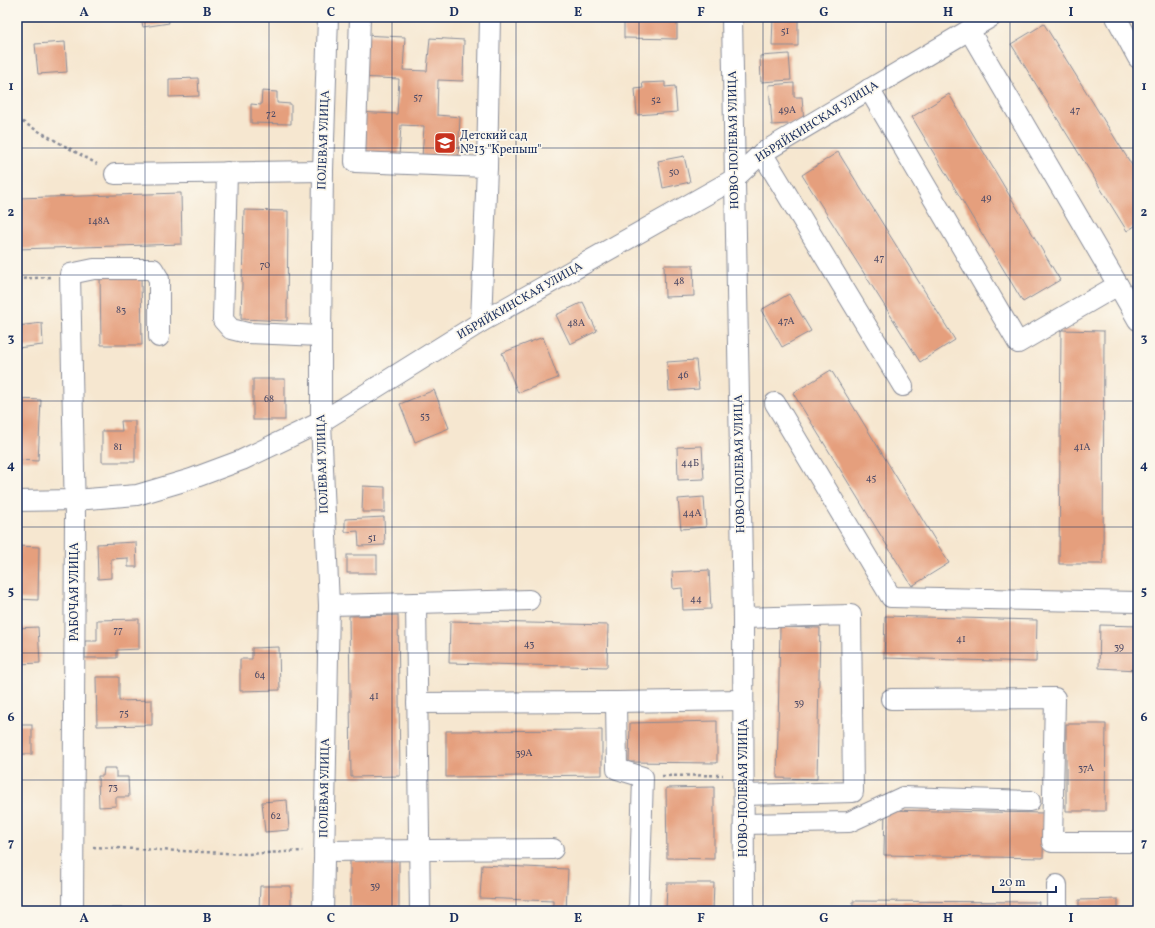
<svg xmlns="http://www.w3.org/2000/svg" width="1155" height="928" font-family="Vollkorn,serif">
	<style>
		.building { fill: #e59f7d }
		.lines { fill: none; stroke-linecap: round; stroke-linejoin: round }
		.minor-casing { stroke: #888b97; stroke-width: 22 }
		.path { stroke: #888b97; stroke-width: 2.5; stroke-dasharray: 3 3; stroke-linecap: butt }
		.minor { stroke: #fff; stroke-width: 20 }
		.grid { fill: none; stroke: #1b2f5e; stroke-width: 1; stroke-opacity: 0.55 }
		.labels { text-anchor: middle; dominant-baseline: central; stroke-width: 3.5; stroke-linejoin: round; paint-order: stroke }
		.number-label { font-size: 10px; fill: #4e4b66 }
		.street-label { font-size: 12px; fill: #1b2f5e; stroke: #fbf7ec }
		.poi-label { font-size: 12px; fill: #1b2f5e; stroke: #fbf7ec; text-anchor: start }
		.neatline { fill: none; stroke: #1b2f5e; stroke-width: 1.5 }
		.grid-label { font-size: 13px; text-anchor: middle; font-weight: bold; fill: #1b2f5e }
	</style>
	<rect width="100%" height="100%" fill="#fbf7ec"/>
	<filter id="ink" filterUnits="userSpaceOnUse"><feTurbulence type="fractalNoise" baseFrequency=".025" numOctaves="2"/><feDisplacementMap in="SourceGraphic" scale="8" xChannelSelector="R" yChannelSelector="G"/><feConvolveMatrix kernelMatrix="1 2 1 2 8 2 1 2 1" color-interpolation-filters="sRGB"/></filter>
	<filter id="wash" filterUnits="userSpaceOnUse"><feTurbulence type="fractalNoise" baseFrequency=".012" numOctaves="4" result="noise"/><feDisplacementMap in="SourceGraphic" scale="16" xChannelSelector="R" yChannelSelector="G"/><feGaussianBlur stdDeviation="0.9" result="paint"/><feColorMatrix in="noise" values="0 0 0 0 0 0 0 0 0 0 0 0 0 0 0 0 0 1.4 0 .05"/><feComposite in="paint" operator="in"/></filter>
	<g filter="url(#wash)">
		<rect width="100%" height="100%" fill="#f6e7d0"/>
		<g id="blocks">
			<g class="building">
				<polygon points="141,17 168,17 169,23 143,27"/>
				<polygon points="649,17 668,17 668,20 677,20 677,39 624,38 624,20 649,20"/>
				<polygon points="773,17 798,17 798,46 772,46"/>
				<polygon points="1132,17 1138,17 1138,27"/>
				<polygon points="1044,24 1138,175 1138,224 1127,231 1011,44"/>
				<polygon points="361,35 405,37 403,70 427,71 430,38 464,40 463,81 438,80 437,115 460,117 458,160 422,158 424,126 401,125 399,157 355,155 357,112 397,114 399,79 359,77"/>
				<polygon points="65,42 67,72 38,74 35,44"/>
				<polygon points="789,54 791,80 761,82 760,56"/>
				<polygon points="198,78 199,96 169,97 169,79"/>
				<polygon points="665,82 665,87 675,86 677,112 637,115 635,89 643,88 642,83"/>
				<polygon points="794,83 794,97 802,97 804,123 772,125 769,85"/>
				<polygon points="262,91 277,92 277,103 291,104 291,124 251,123 251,104 261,105"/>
				<polygon points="949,94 1060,280 1023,302 912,117"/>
				<polygon points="838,152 955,340 920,362 802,175"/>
				<polygon points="684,156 690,182 663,188 658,161"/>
				<polygon points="181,193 182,244 17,249 17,198"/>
				<polygon points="244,210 288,211 287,321 241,319"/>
				<polygon points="664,265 693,265 694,296 665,297"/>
				<polygon points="100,275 141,275 142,345 101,345"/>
				<polygon points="789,294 811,331 782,347 761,310"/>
				<polygon points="583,302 597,331 570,344 556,315"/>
				<polygon points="42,323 43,345 17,348 17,326"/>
				<polygon points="1061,330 1104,331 1103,564 1059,564"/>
				<polygon points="543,337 558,378 518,393 502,353"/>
				<polygon points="696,360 699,389 669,391 667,362"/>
				<polygon points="831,370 949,563 912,586 793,393"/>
				<rect x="253" y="379" width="32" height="41"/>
				<polygon points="434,390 449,428 415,442 400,404"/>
				<polygon points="17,399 41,400 38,461 17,460"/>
				<polygon points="121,421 135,421 135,462 102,462 102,431 122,431"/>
				<polygon points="702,446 704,479 678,480 677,447"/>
				<polygon points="363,486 385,487 385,512 362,512"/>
				<polygon points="704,497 706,527 681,529 678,499"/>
				<polygon points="384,517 385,545 359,546 358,531 345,532 345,519"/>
				<polygon points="136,542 137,567 128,567 128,558 111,559 111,578 98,579 97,544"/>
				<polygon points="17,546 39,547 38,600 17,599"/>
				<rect x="347" y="555" width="30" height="18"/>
				<polygon points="709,570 711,609 683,610 682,588 673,589 672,572"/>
				<polygon points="398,615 400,776 351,777 349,616"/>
				<polygon points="885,616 1037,620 1036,662 884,658"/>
				<polygon points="139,619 139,649 117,650 117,658 85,658 85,641 97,641 97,620"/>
				<polygon points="450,621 608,625 607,667 449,663"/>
				<polygon points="1100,625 1138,626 1138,670 1099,668"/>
				<polygon points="38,627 40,663 18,664 17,628"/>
				<polygon points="780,627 820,628 817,779 777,778"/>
				<polygon points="279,647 280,690 240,691 240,659 252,659 252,648"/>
				<polygon points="96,677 119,677 119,701 152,700 152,725 97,726"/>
				<polygon points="717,721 717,763 629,762 630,723"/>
				<polygon points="1066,724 1106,724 1105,811 1066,811"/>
				<rect x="17" y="725" width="15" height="29"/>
				<polygon points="602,730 602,775 446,777 446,731"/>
				<polygon points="104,768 116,768 116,777 128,777 129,797 116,797 116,806 99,807 98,776 103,776"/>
				<polygon points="714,787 714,859 667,858 666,788"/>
				<polygon points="287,800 289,830 265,832 262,802"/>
				<polygon points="885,810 1044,813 1043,858 884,855"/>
				<rect x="350" y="860" width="49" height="51"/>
				<polygon points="482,865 568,869 566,911 553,911 553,901 480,898"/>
				<polygon points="667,883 714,883 713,911 666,911"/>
				<polygon points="260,886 291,886 291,911 259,911"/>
				<polygon points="1118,899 1118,911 1079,911 1079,900"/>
				<polygon points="853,901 1039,902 1038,911 853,911"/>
				<rect x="92" y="908" width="30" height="3"/>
			</g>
		</g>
	</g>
	<g filter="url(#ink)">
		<use href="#blocks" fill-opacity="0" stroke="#888b97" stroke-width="1"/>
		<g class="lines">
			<g class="minor-casing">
				<g id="minor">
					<polyline points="360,17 355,162 487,167"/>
					<polyline points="732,17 743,618 744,911"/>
					<polyline points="1116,17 1138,58"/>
					<polyline points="969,30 1118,285"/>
					<polyline points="869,89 1018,343 1118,285 1138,320"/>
					<polyline points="762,153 903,386"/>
					<polyline points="227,172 223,320 231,329 247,333 321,336"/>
					<polyline points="115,174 323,171"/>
					<polyline points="481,322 487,167 490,17"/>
					<polyline points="775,403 891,597 1138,602"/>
					<polyline points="17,501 75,500 137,495 191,479 242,460 321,422 481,322 734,179 762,153 991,17"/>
					<polyline points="416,603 529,600"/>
					<polyline points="329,605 416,603 420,911"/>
					<polyline points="743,618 851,615 853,792 744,795"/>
					<polyline points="891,699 1055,698 1052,842 1138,842"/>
					<polyline points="616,702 617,769 643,777 639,911"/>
					<polyline points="417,703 616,702 743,700"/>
					<polyline points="744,824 849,822 903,797 1030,801"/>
					<polyline points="324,851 553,849"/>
					<polyline points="1057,885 1057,911"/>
					<polyline points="73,911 75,517 70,274 94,269 153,269 159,279 159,337"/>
					<polyline points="323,911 329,605 321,422 321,336 323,171 328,17"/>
				</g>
			</g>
			<g class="path">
				<polyline points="17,119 97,164"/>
				<polyline points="17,279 50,277"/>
				<polyline points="662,776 723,775"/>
				<polyline points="93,847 247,854 303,851"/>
			</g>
			<use href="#minor" class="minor"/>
		</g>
	</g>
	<path class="grid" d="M145 17V911M269 17V911M392 17V911M516 17V911M639 17V911M763 17V911M886 17V911M1010 17V911M17 148H1138M17 275H1138M17 401H1138M17 527H1138M17 653H1138M17 780H1138"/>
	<defs>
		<g id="school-square" transform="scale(1.15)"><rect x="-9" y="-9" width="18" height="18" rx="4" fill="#c8321e" stroke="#fbf7ec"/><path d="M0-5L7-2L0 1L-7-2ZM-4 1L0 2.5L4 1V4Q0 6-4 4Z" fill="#fff"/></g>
	</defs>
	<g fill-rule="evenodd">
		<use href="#school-square" x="445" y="143"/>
	</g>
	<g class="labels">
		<g class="number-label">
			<text x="785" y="31">51</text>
			<text x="418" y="97">57</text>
			<text x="656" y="100">52</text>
			<text x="787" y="110">49А</text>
			<text x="1075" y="110">47</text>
			<text x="271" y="114">72</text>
			<text x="674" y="172">50</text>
			<text x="986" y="198">49</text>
			<text x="99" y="221">148А</text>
			<text x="879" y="258">47</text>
			<text x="265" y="265">70</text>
			<text x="679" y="281">48</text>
			<text x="121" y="310">83</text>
			<text x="786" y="321">47А</text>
			<text x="576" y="323">48А</text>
			<text x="683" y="375">46</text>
			<text x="269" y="399">68</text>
			<text x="425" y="416">53</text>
			<text x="118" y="447">81</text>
			<text x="1082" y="447">41А</text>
			<text x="690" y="463">44Б</text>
			<text x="871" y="478">45</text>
			<text x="692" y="513">44А</text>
			<text x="372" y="538">51</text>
			<text x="696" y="599">44</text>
			<text x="118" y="630">77</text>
			<text x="961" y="639">41</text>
			<text x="529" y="644">43</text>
			<text x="1119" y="647">39</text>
			<text x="260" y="675">64</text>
			<text x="374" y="696">41</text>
			<text x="799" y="703">39</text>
			<text x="124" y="713">75</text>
			<text x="524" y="753">39А</text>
			<text x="1086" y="768">37А</text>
			<text x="113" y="787">73</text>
			<text x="276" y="816">62</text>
			<text x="375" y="886">39</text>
		</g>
		<g class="street-label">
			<text transform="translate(817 122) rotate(-32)">ИБРЯЙКИНСКАЯ УЛИЦА</text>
			<text transform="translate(324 140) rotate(-88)">ПОЛЕВАЯ УЛИЦА</text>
			<text transform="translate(734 140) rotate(-91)">НОВО-ПОЛЕВАЯ УЛИЦА</text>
			<text transform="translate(520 301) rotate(-30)">ИБРЯЙКИНСКАЯ УЛИЦА</text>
			<text transform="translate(323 464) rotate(-92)">ПОЛЕВАЯ УЛИЦА</text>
			<text transform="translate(740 464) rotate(-91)">НОВО-ПОЛЕВАЯ УЛИЦА</text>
			<text transform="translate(75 592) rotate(-90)">РАБОЧАЯ УЛИЦА</text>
			<text transform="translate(325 788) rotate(-89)">ПОЛЕВАЯ УЛИЦА</text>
			<text transform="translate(744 788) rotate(-90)">НОВО-ПОЛЕВАЯ УЛИЦА</text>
		</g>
		<g class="poi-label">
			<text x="460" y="136">Детский сад<tspan x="460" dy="14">№13 "Крепыш"</tspan></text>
		</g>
	</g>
	<rect width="1155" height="928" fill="none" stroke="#fbf7ec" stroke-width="44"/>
	<path d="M993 886v6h63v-6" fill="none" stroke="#1b2f5e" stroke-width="2"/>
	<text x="999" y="886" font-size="12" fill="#1b2f5e" stroke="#fbf7ec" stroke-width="3" paint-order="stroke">20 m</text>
	<rect x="22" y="22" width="1111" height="884" class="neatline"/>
	<g class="grid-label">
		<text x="84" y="16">A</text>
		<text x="207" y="16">B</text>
		<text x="331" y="16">C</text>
		<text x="454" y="16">D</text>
		<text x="578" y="16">E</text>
		<text x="701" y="16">F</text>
		<text x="824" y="16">G</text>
		<text x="948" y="16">H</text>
		<text x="1071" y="16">I</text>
		<text x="11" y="90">1</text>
		<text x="1144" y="90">1</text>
		<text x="11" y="216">2</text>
		<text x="1144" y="216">2</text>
		<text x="11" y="342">3</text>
		<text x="1144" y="342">3</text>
		<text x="11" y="469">4</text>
		<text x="1144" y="469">4</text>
		<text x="11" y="595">5</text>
		<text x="1144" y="595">5</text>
		<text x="11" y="721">6</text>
		<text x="1144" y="721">6</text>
		<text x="11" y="847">7</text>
		<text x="1144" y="847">7</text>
		<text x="84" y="922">A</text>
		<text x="207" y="922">B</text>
		<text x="331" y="922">C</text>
		<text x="454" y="922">D</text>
		<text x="578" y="922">E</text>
		<text x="701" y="922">F</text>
		<text x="824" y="922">G</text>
		<text x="948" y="922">H</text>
		<text x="1071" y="922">I</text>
	</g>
</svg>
